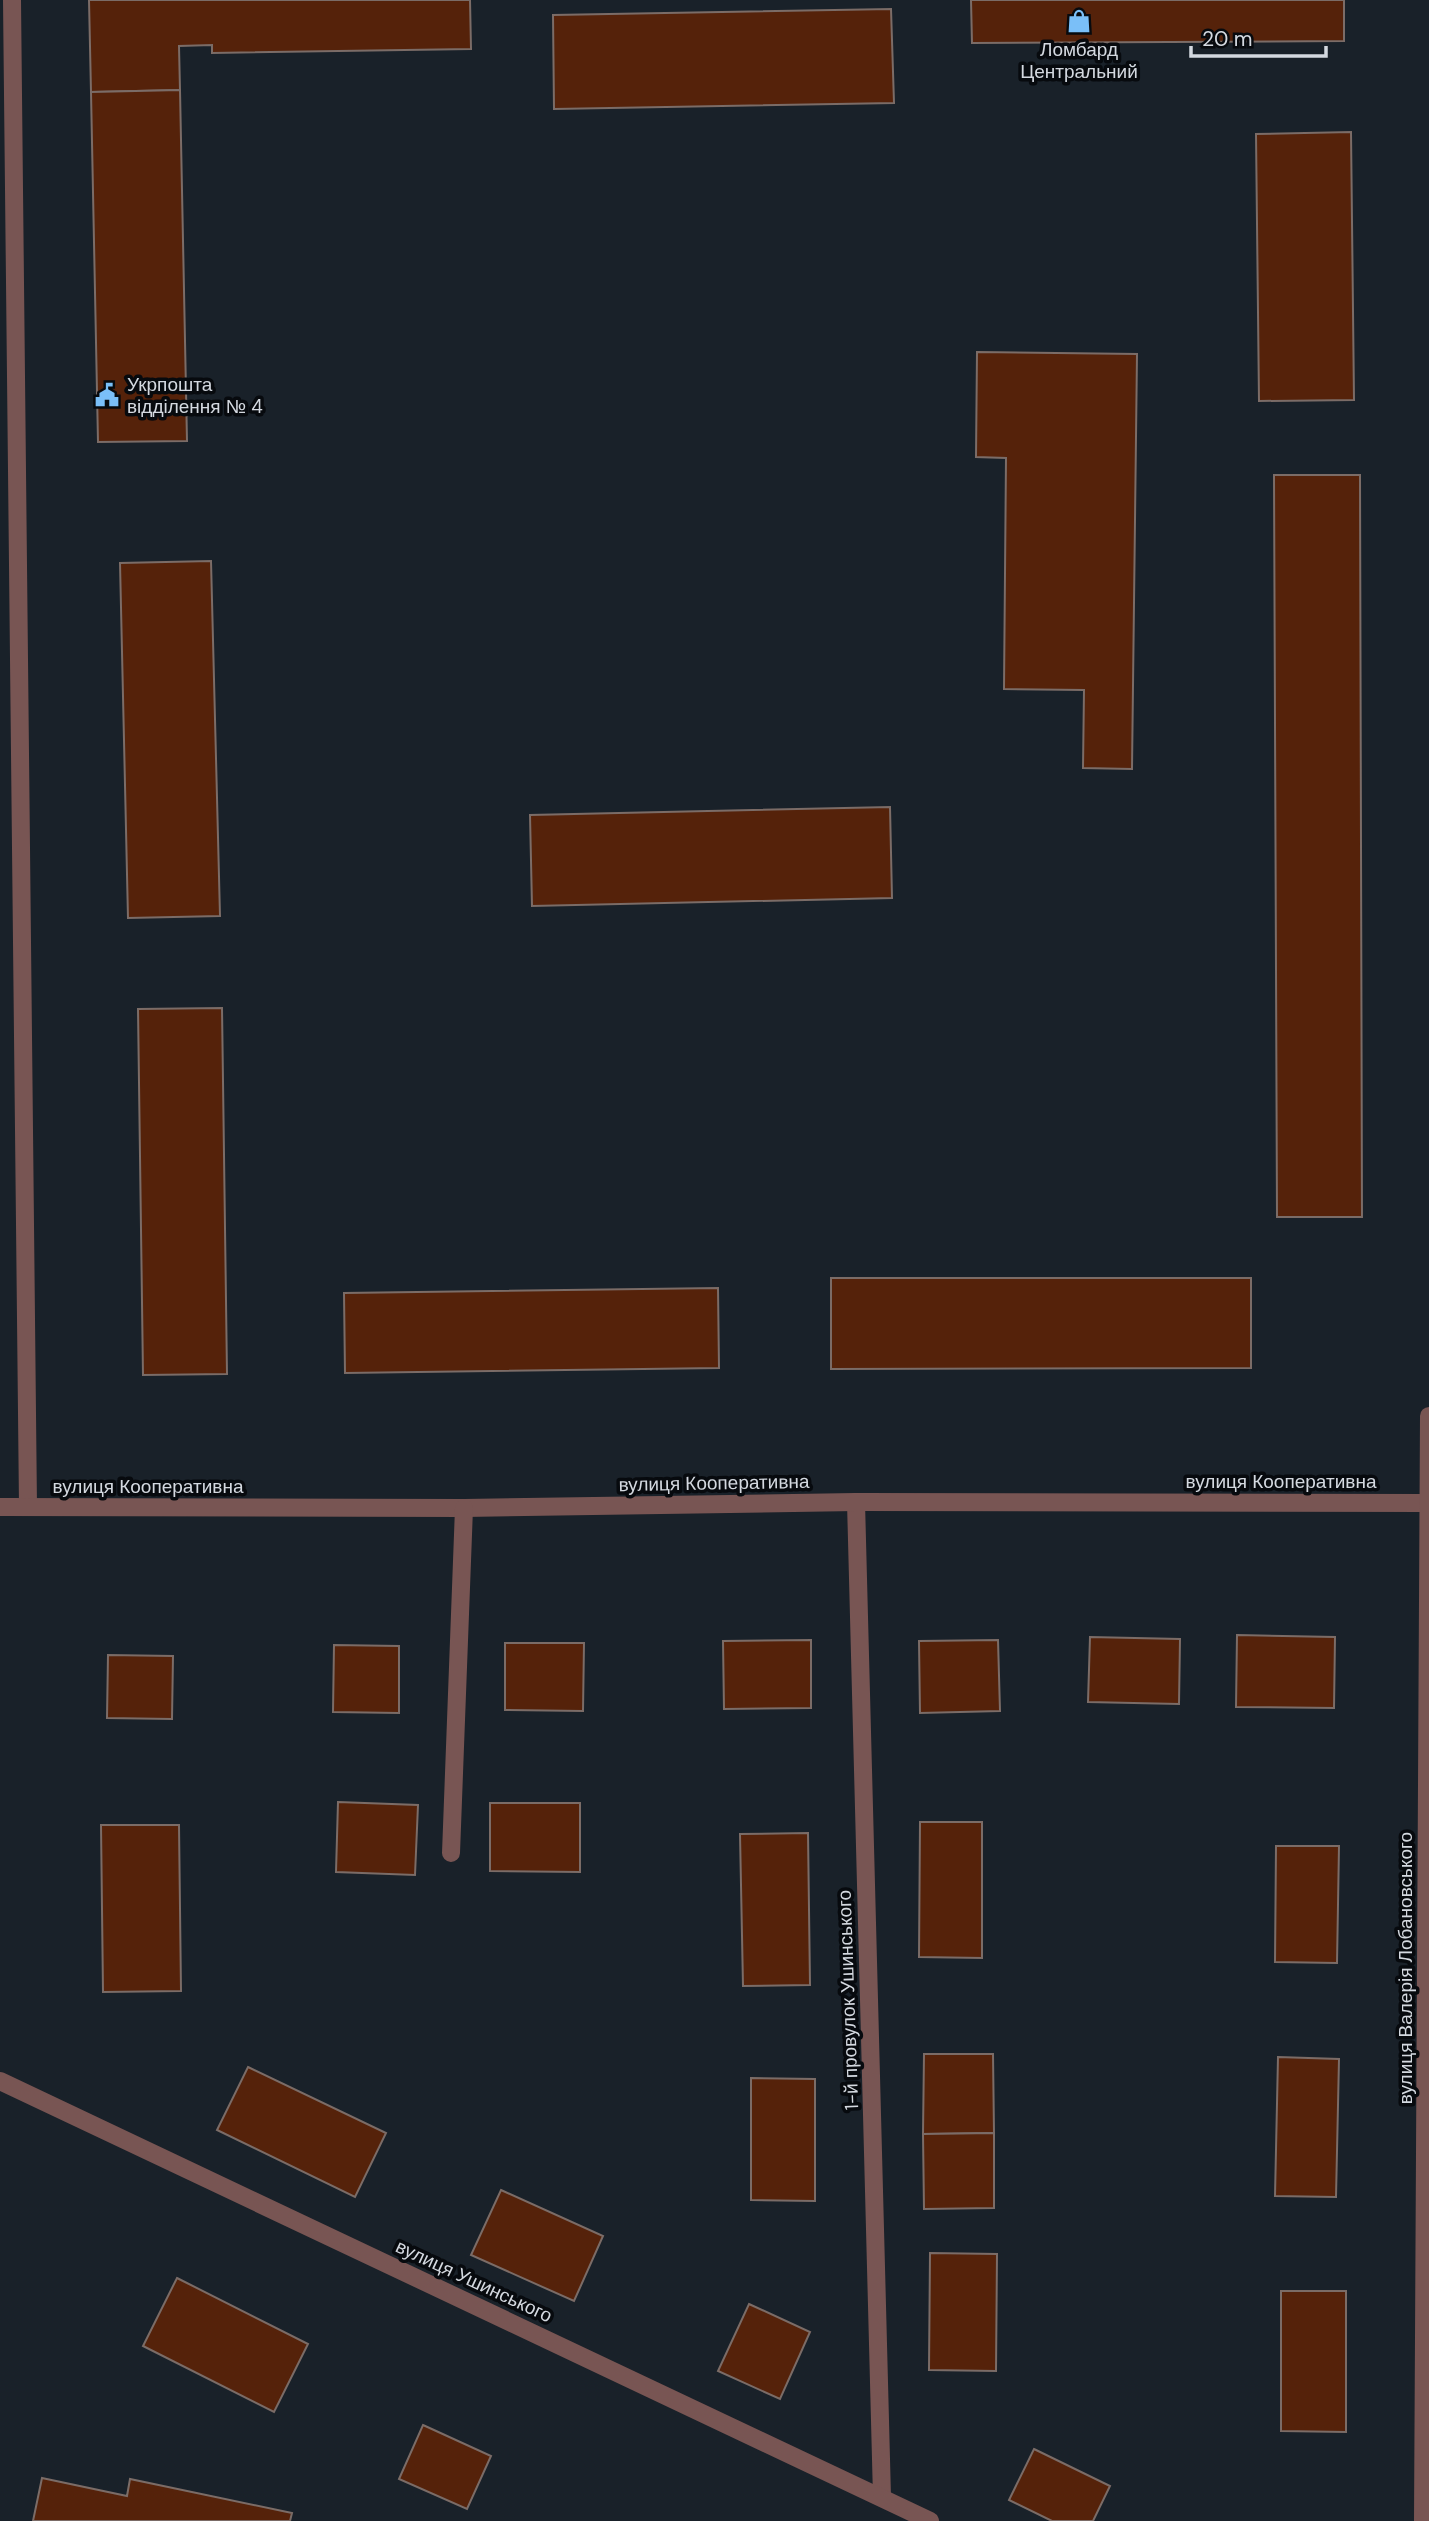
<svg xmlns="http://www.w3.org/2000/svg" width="1429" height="2521" font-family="'DM Sans',sans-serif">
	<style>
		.building { fill: #55220a; stroke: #7b6c67; stroke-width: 2 }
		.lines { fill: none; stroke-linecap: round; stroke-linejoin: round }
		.lane { stroke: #785553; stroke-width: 18 }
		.street { stroke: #785553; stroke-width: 18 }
		.labels { text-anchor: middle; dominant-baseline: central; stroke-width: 7; stroke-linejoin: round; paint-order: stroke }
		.poi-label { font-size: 19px; fill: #d4d9e0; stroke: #070a0e }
		.street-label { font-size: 19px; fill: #d4d9e0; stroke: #070a0e }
	</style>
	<rect width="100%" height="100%" fill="#192129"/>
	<g class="building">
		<polygon points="89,0 470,0 471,49 212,53 212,45 179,46 180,90 91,92"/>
		<polygon points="971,0 1344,0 1344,41 972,43"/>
		<polygon points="891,9 894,103 554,109 553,15"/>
		<polygon points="180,90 187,441 98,442 91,92"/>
		<polygon points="1351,132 1354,400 1259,401 1256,134"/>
		<polygon points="977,352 1137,354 1132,769 1083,768 1084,690 1004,689 1006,458 976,457"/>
		<polygon points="1274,475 1360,475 1362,1217 1277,1217"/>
		<polygon points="211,561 220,916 128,918 120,563"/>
		<polygon points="890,807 892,898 532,906 530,815"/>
		<polygon points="222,1008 227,1374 143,1375 138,1009"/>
		<polygon points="831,1278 1251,1278 1251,1368 831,1369"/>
		<polygon points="718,1288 719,1368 345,1373 344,1293"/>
		<polygon points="1237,1635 1335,1637 1334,1708 1236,1707"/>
		<polygon points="1090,1637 1180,1639 1179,1704 1088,1702"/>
		<polygon points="811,1640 811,1708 724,1709 723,1641"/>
		<polygon points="998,1640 1000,1711 920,1713 919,1641"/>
		<polygon points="505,1643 584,1643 583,1711 505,1710"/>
		<polygon points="334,1645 399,1646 399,1713 333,1712"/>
		<polygon points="108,1655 173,1656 172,1719 107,1718"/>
		<polygon points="338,1802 418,1805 415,1875 336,1872"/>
		<polygon points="490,1803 580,1803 580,1872 490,1871"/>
		<polygon points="920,1822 982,1822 982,1958 919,1957"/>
		<polygon points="101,1825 179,1825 181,1991 103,1992"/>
		<polygon points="808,1833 810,1985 743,1986 740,1834"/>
		<polygon points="1276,1846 1339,1846 1337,1963 1275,1962"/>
		<polygon points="924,2054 993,2054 994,2133 923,2134"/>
		<polygon points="1278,2057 1339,2059 1336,2197 1275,2196"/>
		<polygon points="248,2067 386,2133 355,2197 217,2130"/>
		<polygon points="751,2078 815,2079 815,2201 751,2200"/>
		<polygon points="994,2133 994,2208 924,2209 923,2134"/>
		<polygon points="501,2190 603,2236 574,2301 471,2255"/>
		<polygon points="930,2253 997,2254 996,2371 929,2370"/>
		<polygon points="177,2278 308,2344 274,2412 143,2346"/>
		<polygon points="1281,2291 1346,2291 1346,2432 1281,2431"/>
		<polygon points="749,2304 810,2332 780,2399 718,2371"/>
		<polygon points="423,2425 491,2456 467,2509 399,2479"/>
		<polygon points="1034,2449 1110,2486 1093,2521 1052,2521 1009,2500"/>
		<polygon points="42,2478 127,2496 130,2479 292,2513 290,2521 33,2521"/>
	</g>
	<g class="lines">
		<polyline class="lane" points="12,0 28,1507"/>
		<g class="street">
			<polyline points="856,1502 882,2497"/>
			<polyline points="0,1507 464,1508 856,1502 1429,1503"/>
			<polyline points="451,1853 464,1508"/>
			<polyline points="0,2081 930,2521"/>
			<polyline points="1423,2521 1429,1416"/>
		</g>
	</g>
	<defs>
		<g id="shop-bare" transform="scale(1.89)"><path d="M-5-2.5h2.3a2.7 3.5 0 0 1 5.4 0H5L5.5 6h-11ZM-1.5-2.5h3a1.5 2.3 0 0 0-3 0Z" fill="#7abff8" stroke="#070a0e" stroke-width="2.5" paint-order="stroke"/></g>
		<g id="civic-bare" transform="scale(1.89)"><path d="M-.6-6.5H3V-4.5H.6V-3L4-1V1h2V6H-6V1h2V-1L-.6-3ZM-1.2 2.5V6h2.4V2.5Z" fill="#7abff8" stroke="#070a0e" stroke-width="2.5" paint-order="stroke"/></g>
	</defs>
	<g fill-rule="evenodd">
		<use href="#shop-bare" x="1079" y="21"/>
		<use href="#civic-bare" x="107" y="395"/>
	</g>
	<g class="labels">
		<g class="poi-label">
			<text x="1079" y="49">Ломбард<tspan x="1079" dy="22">Центральний</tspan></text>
			<text x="127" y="384" text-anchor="start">Укрпошта<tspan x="127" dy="22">відділення № 4</tspan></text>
		</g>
		<g class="street-label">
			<text x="1281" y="1481">вулиця Кооперативна</text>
			<text transform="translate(714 1483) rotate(-1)">вулиця Кооперативна</text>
			<text x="148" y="1486">вулиця Кооперативна</text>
			<text transform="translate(1405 1968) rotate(-90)">вулиця Валерія Лобановського</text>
			<text transform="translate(848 2000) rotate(-92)">1-й провулок Ушинського</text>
			<text transform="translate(474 2281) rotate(25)">вулиця Ушинського</text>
		</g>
	</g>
	<path d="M1191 46v10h135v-10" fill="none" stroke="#d4d9e0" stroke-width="3.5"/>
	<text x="1202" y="46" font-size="21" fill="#d4d9e0" stroke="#070a0e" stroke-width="5" paint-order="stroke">20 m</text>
</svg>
